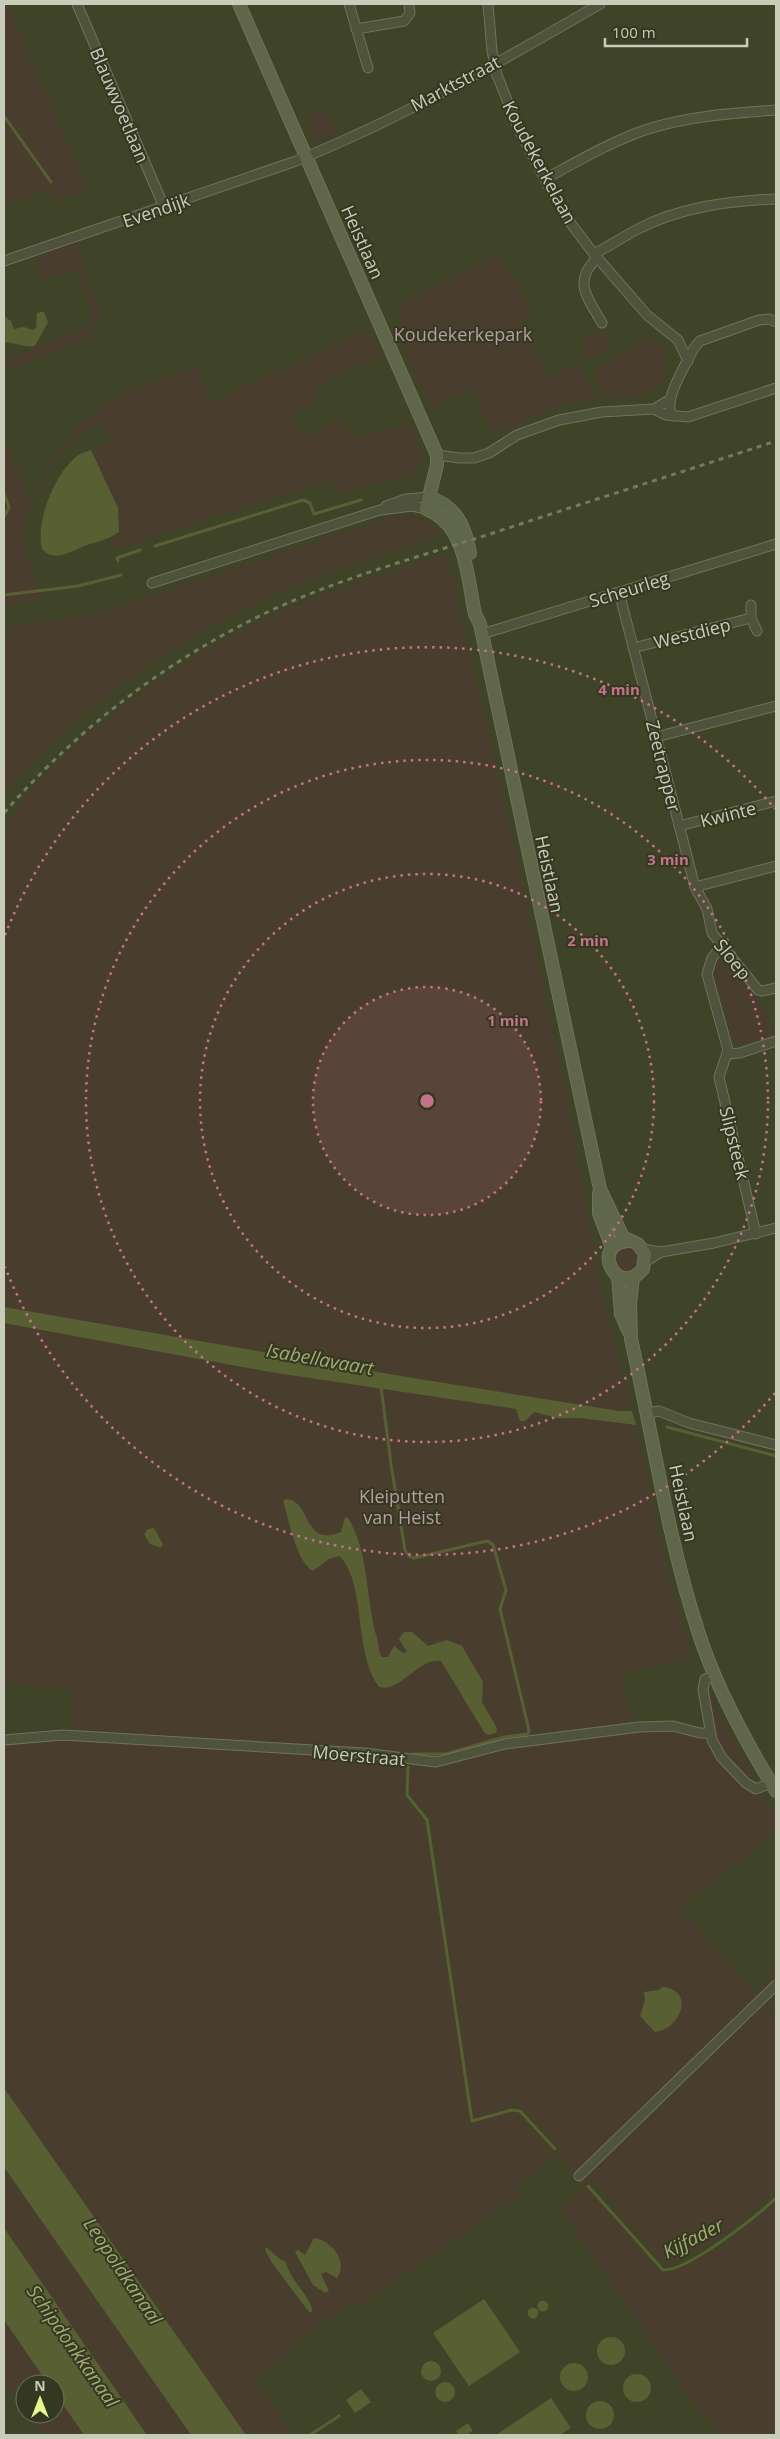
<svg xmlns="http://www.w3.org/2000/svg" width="780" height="2439" font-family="'Open Sans',sans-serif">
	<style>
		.green { fill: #493e2e }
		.water { fill: #585f33 }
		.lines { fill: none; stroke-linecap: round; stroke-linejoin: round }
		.stream { stroke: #585f33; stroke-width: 3 }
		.minor-casing { stroke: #6f735d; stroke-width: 11 }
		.secondary-casing { stroke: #6f735d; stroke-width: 14 }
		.minor { stroke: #4f533c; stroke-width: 9 }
		.secondary { stroke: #60664a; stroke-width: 12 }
		.rail { stroke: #75795e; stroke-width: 3; stroke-dasharray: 5 5; stroke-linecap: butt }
		.ring { fill: none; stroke: #c6728a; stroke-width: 2.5; stroke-dasharray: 2.5 5 }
		.labels { text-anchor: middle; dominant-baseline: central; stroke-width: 4; stroke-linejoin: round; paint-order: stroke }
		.street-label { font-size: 18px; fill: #c9ccb9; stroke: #343820 }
		.park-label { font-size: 18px; fill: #ba9ca2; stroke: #343820 }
		.water-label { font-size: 19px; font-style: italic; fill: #a3aa73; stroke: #343820 }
		.centre { fill: #c6728a; stroke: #343820; stroke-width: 2.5 }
		.ring-label { font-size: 15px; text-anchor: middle; font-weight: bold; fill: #c6728a; stroke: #343820; stroke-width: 4; stroke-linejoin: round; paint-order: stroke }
	</style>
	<rect width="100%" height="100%" fill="#3f4327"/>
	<g class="green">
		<polygon points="9,7 88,190 56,202 47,190 4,206 4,9"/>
		<polygon points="325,108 337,133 328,138 326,136 322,138 323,141 316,142 305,117"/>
		<polygon points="76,242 102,316 92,330 92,337 4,372 4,360 88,327 92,314 77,269 44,281 34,257"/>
		<polygon points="498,254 533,312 519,322 550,378 579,363 596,399 550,409 493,434 472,389 456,397 454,394 431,407 405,352 398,304"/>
		<polygon points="601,329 611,345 610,349 590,360 585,359 582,352 584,339"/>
		<path d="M369 330 381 359 359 364 317 387V400L291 416 304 438 341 417 352 439 410 422 424 457 414 473 341 494 330 480 111 551 109 539 119 532 118 508 91 450 111 442 102 421C90 429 78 437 68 447 50 465 26 508 23 534 22 543 38 586 41 601L4 606V437L31 503C70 411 107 396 198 367L210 402Z"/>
		<path d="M652 337C656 341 661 344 663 349 671 365 662 388 645 395 632 400 616 397 603 398L595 369Z"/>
		<path d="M401 514 425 520 442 533 430 539C381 556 332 571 284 591 177 636 80 707 4 794V627L85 615 114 608Z"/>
		<path d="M447 553 511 831 566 1090 600 1285 636 1425 661 1544 692 1659 619 1675 634 1724 441 1757 421 1758 74 1732 71 1724 73 1694 67 1688 4 1684V824C16 809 29 792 42 778 113 705 200 646 293 606 343 585 396 570 447 553Z"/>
		<polygon points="722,959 759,1000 775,1033 740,1045 734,1045 715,975 716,965"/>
		<circle cx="627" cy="1259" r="11"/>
		<path d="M709 1698H712L732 1738 754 1778 750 1779C721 1756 711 1735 709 1698Z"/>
		<path d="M663 1728 703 1739 744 1786 772 1806 776 1812V1832L681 1908 754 1992 776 1971V1981L574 2173 557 2155 518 2186 516 2201 504 2206 359 2306 353 2301 292 2346 294 2352 255 2378 294 2435H246L4 2088V1742L57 1739 134 1742 211 1749 362 1756 407 1763C406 1774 400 1790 406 1800 415 1813 422 1811 426 1830L471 2124 515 2110 519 2112 555 2152 558 2149 521 2107 512 2106 475 2119 431 1818C408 1792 406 1800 412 1764H420L499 1748Z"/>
		<polygon points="776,1994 776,2007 768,2011 776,2020 776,2193 716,2241 666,2266 592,2180 586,2186 661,2272 667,2274 723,2245 776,2202 776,2435 721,2435 686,2394 560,2208 585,2186 582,2181 600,2164"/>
		<polygon points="4,2167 191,2435 147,2435 4,2228"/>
		<polygon points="4,2320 48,2384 25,2384 25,2410 4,2378"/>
		<polygon points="55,2393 84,2435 42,2435 28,2414 55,2414"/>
	</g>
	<g class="water">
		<path d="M41 312H44L48 322 35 346C25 348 14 342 4 342V316L11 321 14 329 24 327 33 330 36 328 37 313Z"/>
		<path d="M91 450 118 508 119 532C104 542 97 541 82 547 68 553 54 562 42 549 35 522 55 473 77 456 81 453 86 452 91 450Z"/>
		<polygon points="4,1307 407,1377 619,1411 632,1411 636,1425 581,1418 557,1418 534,1412 525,1421 520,1421 516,1409 270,1372 4,1323"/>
		<path d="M287 1499C311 1501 303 1548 341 1532L345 1517 348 1518C370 1554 365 1599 377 1638 379 1645 378 1651 382 1657H388L394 1646 403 1653 407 1652 399 1639 404 1632H412L428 1646 447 1640 462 1646 483 1682 482 1702 497 1728 496 1733 488 1735 484 1732 441 1661C418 1657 401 1693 379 1687 353 1652 367 1587 340 1556L329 1559 313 1571C296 1562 289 1519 283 1501Z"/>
		<polygon points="154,1528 163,1544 161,1548 150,1544 144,1534 148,1529"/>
		<path d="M662 1987C695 1989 682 2029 655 2032L640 2016 645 2000 644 1992 659 1990Z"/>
		<polygon points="4,2088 246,2435 191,2435 4,2167"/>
		<polygon points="4,2228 147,2435 84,2435 55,2393 55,2384 48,2384 4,2320"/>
		<path d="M314 2238C331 2240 349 2262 337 2278L326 2272 321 2274 329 2291 325 2293 313 2285 295 2252 298 2250 305 2255Z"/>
		<path d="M266 2247 280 2259 286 2262C289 2280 314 2300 312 2312H309L272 2263 265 2250Z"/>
		<polygon points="484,2299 520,2352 469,2386 433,2333"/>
		<circle cx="543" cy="2306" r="5.5"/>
		<circle cx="533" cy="2313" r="5.5"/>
		<circle cx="611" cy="2351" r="14"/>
		<circle cx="431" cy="2371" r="10"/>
		<circle cx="574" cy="2377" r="14"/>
		<circle cx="637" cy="2388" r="14"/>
		<circle cx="445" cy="2392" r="10"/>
		<polygon points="361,2389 371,2402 355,2413 346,2400"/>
		<polygon points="551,2398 571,2428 560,2435 496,2435"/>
		<circle cx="600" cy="2415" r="14"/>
		<polygon points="468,2423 473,2431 465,2435 458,2435 456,2431"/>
	</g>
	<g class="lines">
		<g class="stream">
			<polyline points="4,116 51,182"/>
			<polyline points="4,494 9,507 4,517"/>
			<polyline points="155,546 303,500 310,503 314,514 361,500"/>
			<polyline points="118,561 117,558 140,550"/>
			<polyline points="4,595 78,586 121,575"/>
			<polyline points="381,1387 391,1464 405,1550 409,1556 414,1558 483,1542 488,1541 493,1545 506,1590 500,1609 529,1730 528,1734 504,1737 446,1754 412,1754"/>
			<polyline points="667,1427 776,1456"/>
			<polyline points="408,1767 407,1795 427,1820 472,2121 512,2110 520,2111 555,2149"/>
			<path d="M588 2186 663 2270C688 2271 757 2216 776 2198"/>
			<polyline points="310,2435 339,2416"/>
		</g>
		<g class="minor-casing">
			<g id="minor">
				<polyline points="77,4 164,207"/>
				<polyline points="349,4 368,68"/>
				<polyline points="488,4 492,51 497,75 519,130 548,185 572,225 594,254 647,315 678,340 688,361"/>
				<polyline points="356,29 404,21 410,13 409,4"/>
				<path d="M545 179C578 161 612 141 648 129 690 116 733 113 776 110"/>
				<path d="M594 254C609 246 623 237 638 229 680 207 729 201 776 199"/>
				<path d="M597 258C572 282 588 298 602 323"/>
				<path d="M4 261 296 161C402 118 502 61 600 4"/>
				<polyline points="654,409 666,415 688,417 776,388"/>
				<path d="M673 416C661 402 687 363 694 348L700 341 759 320 769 319 776 322"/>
				<polyline points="437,455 460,458 474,458 489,453 517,435 559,420 602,412 654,409 669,400"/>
				<polyline points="386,506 406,499 429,497"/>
				<polyline points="152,583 380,510 412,506 426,509"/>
				<polyline points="619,592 695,887 707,909 712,933 758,990 762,991 776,988"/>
				<polyline points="751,605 751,618 757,631"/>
				<polyline points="482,634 776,544"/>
				<polyline points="633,648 751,618"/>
				<polyline points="656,737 776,706"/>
				<polyline points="679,826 776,801"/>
				<polyline points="695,887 776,866"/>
				<polyline points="722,945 712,958 707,974 728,1050 719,1077 756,1234"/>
				<polyline points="727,1054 740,1053 776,1041"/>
				<polyline points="642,1249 661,1252 714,1243 776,1228"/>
				<polyline points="645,1262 661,1252"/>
				<polyline points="648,1413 659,1411 689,1423 776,1445"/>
				<polyline points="714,1676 705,1679 703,1690 712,1740 722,1758 746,1783 756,1789 771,1783"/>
				<polyline points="4,1740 63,1735 364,1753 436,1762 505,1744 639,1727 673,1726 700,1733 710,1733"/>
				<polyline points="579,2176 776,1985"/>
			</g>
		</g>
		<g class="secondary-casing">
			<g id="secondary">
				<path d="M239 4 437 455V465L426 509C467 525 467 577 475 614L480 624 600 1189 623 1237 638 1244 645 1254 643 1269C617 1300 589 1244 628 1241"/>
				<path d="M429 497C457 507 465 526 470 553"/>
				<polyline points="599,1193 599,1213 612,1248"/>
				<polyline points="618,1276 621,1314 629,1332"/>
				<path d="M633 1277 630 1304 631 1339C653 1436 667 1536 698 1631 716 1688 745 1741 776 1791"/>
			</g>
		</g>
		<use href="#minor" class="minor"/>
		<use href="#secondary" class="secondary"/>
		<path class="rail" d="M4 813C78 728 168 659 270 611 341 578 418 557 493 533 587 502 682 472 776 441"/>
	</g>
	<circle cx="427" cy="1101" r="114" fill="#c6728a" fill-opacity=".12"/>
	<g class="ring">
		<circle cx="427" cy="1101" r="114"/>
		<circle cx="427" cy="1101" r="227"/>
		<circle cx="427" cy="1101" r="341"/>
		<path d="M775 1393A454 454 0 0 1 5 1267M5 935A454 454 0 0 1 775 809"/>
	</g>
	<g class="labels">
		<g class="street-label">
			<text transform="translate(455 83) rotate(-28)">Marktstraat</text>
			<text transform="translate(120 105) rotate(67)">Blauwvoetlaan</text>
			<text transform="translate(540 162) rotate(62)">Koudekerkelaan</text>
			<text transform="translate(156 210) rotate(-19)">Evendijk</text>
			<text transform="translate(363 242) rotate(66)">Heistlaan</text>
			<text transform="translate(629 589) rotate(-17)">Scheurleg</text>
			<text transform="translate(692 633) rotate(-14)">Westdiep</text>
			<text transform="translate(664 766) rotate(76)">Zeetrapper</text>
			<text transform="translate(728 814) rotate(-14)">Kwinte</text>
			<text transform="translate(550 874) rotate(78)">Heistlaan</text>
			<text transform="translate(733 959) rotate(51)">Sloep</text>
			<text transform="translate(735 1143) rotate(76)">Slipsteek</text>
			<text transform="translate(684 1503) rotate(78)">Heistlaan</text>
			<text transform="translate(359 1755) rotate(5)">Moerstraat</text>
		</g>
		<g class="park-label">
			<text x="463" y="334">Koudekerkepark</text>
			<text x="402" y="1496">Kleiputten<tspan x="402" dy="21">van Heist</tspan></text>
		</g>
		<g class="water-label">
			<text transform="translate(320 1359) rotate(10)">Isabellavaart</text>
			<text transform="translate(693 2238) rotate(-27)">Kijfader</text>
			<text transform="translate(123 2271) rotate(56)">Leopoldkanaal</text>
			<text transform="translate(73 2346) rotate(55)">Schipdonkkanaal</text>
		</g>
	</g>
	<circle cx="427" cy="1101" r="8" class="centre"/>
	<g class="ring-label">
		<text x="619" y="695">4 min</text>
		<text x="668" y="865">3 min</text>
		<text x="588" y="946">2 min</text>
		<text x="508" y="1026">1 min</text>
	</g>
	<rect width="780" height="2439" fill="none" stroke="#c9ccb9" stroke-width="10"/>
	<g transform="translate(40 2399)"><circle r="24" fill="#343820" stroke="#70735d"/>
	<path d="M0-4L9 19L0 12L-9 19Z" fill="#e5f793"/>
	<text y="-8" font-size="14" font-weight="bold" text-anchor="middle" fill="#c9ccb9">N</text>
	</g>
	<path d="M605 38v8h142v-8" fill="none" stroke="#c9ccb9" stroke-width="2.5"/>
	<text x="612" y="38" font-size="15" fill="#c9ccb9" stroke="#343820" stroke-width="4" paint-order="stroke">100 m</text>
</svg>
